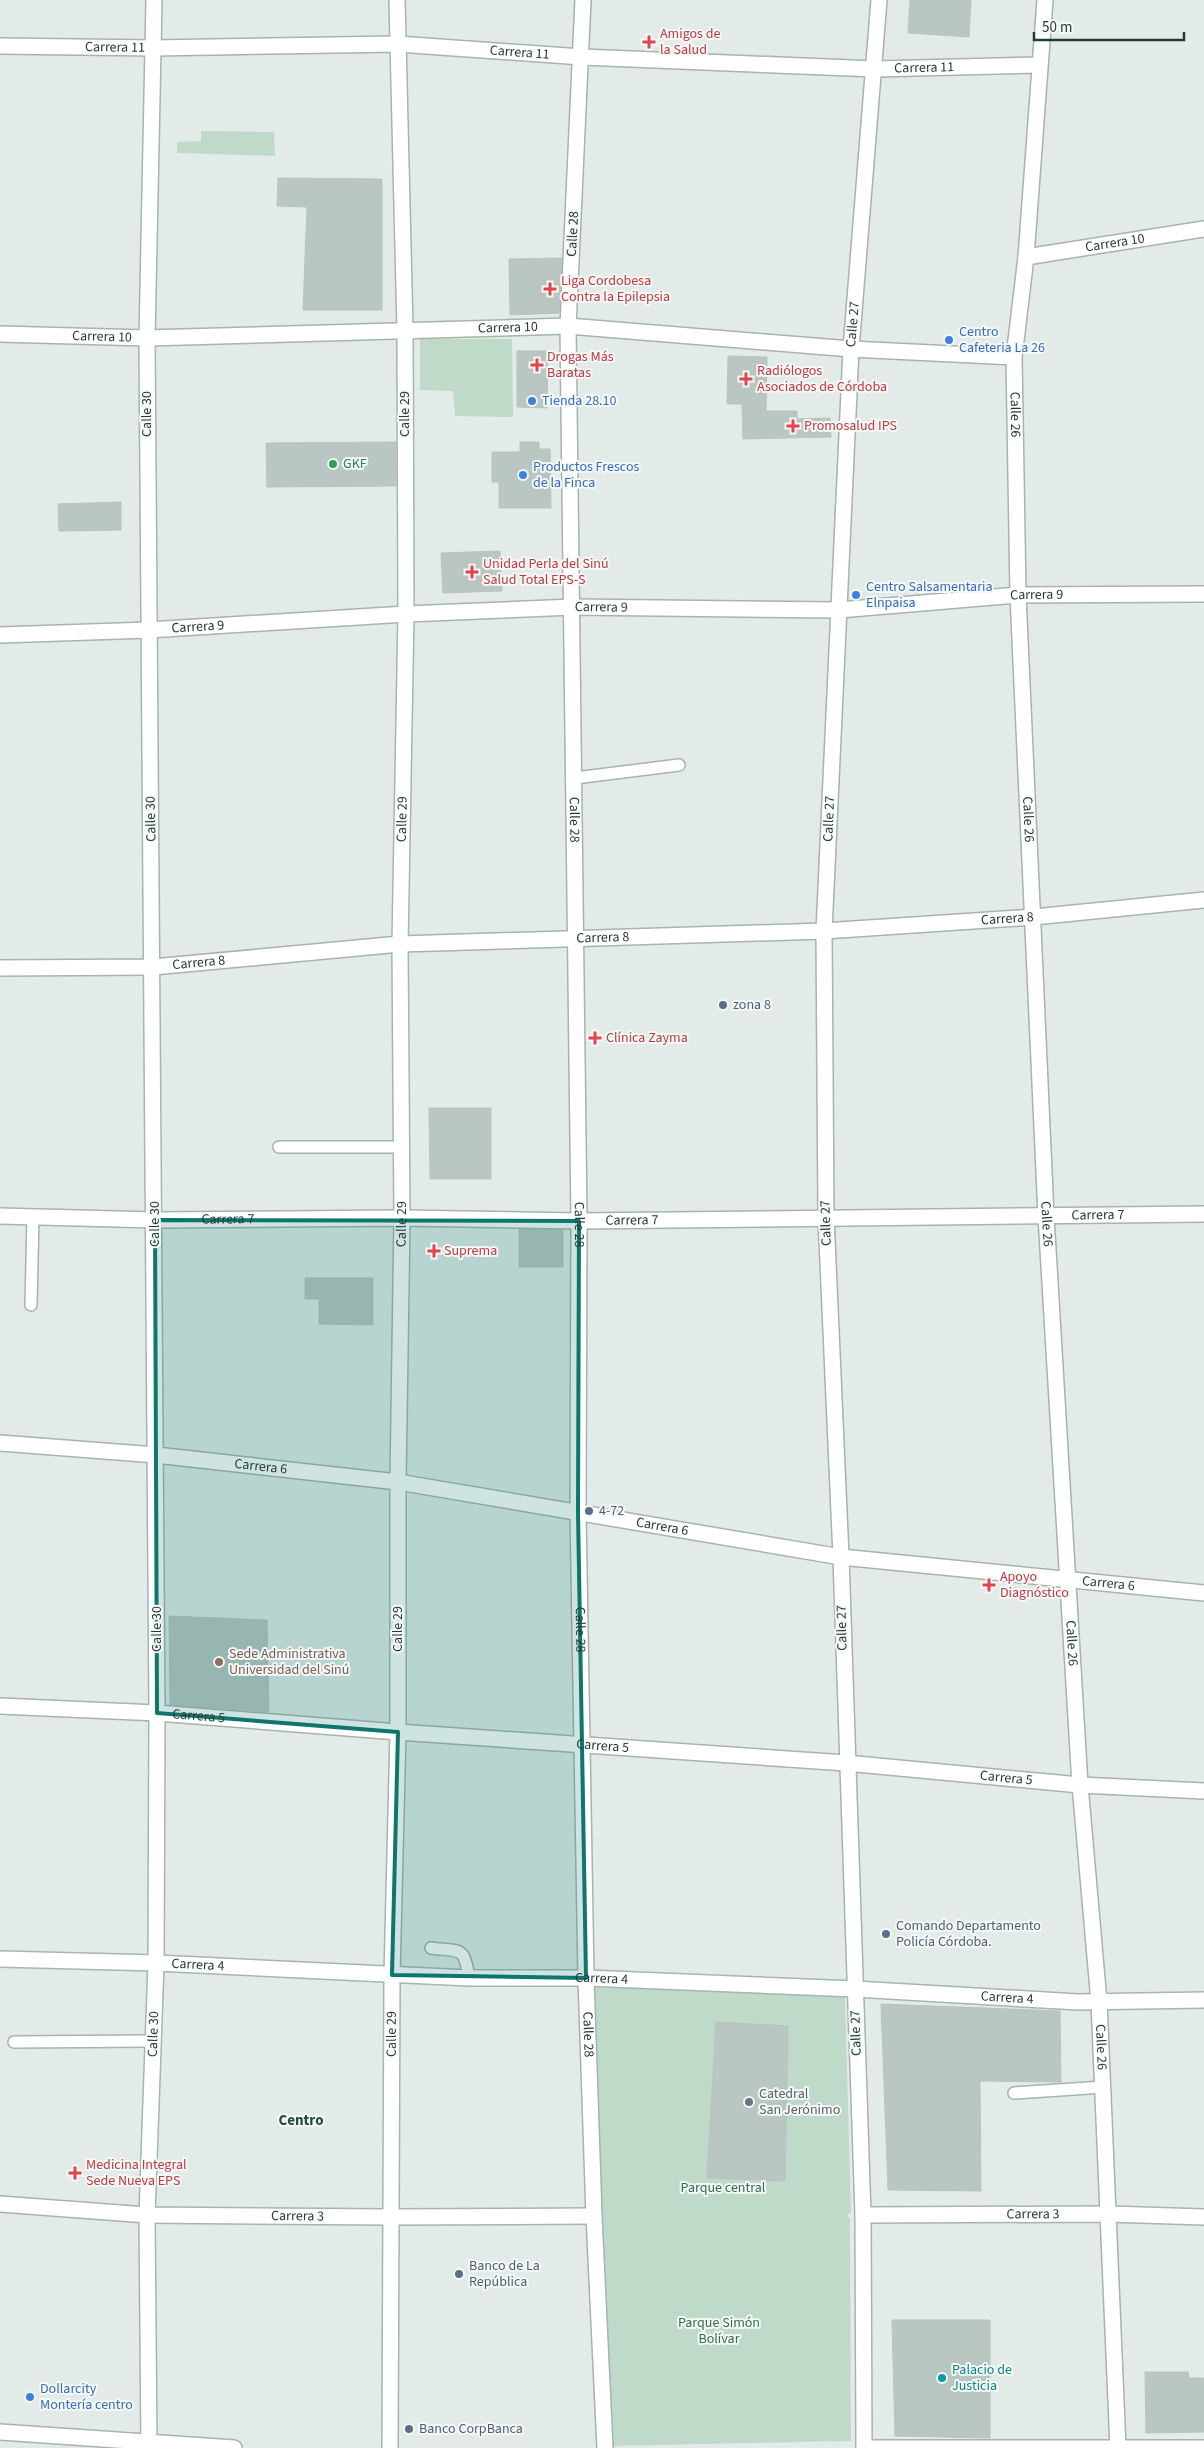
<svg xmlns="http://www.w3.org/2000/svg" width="1204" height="2448" font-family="'Source Sans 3',sans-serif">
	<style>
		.green { fill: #bfdac9 }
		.building { fill: #b9c6c2; stroke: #b7c4c0 }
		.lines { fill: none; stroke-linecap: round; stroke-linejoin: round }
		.lane-casing { stroke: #a6b3b0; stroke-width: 14 }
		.street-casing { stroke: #a6b3b0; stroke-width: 18 }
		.secondary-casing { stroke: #a3b6b1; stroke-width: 18 }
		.lane { stroke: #fff; stroke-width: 11 }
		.street { stroke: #fff; stroke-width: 15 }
		.secondary { stroke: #fff; stroke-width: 15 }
		.marked { fill: #0f766e; fill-opacity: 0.2; stroke: #0f766e; stroke-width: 4; stroke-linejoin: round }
		.health-dot { fill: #e0444e; stroke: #f4f8f6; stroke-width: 2 }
		.shop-dot { fill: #3f7fe0; stroke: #f4f8f6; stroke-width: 2 }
		.leisure-dot { fill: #2e9e5b; stroke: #f4f8f6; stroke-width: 2 }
		.service-dot { fill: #5c6f8a; stroke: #f4f8f6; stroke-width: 2 }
		.education-dot { fill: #8d6e63; stroke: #f4f8f6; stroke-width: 2 }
		.worship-dot { fill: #6b7280; stroke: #f4f8f6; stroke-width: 2 }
		.culture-dot { fill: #0f9aa8; stroke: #f4f8f6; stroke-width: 2 }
		.labels { text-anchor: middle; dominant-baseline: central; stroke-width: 4; stroke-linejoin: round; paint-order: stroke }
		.health-label { font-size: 14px; fill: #be3a42; stroke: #f4f8f6; text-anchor: start }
		.street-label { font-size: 14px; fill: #253b37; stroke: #f4f8f6 }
		.shop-label { font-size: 14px; fill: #366cbe; stroke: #f4f8f6; text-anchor: start }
		.leisure-label { font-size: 14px; fill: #27864d; stroke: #f4f8f6; text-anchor: start }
		.service-label { font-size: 14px; fill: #4e5e75; stroke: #f4f8f6; text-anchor: start }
		.education-label { font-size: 14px; fill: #785e54; stroke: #f4f8f6; text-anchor: start }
		.worship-label { font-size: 14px; fill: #5b616d; stroke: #f4f8f6; text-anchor: start }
		.park-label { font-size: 14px; fill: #346d4f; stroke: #f4f8f6 }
		.culture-label { font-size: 14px; fill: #0d838f; stroke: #f4f8f6; text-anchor: start }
		.neighbourhood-label { font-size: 15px; font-weight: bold; fill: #234a44; stroke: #f4f8f6 }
	</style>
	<rect width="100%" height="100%" fill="#e3ebe9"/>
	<g class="green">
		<polygon points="201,131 274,132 275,156 177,153 177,142 201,141"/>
		<polygon points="420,339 512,339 513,417 455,416 453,391 420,390"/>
		<polygon points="593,1987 845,1996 851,2213 848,2214 848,2217 850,2218 851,2441 609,2446"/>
	</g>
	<g class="building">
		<polygon points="910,0 971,0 969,37 908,33"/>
		<polygon points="278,178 382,179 382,310 303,310 307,207 277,206"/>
		<polygon points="562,258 559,313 510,315 509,259"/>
		<polygon points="517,351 548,351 547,408 517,407"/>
		<polygon points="728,356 767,357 766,411 797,411 797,419 830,418 831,437 743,439 742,404 727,404"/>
		<polygon points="396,442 396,486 267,487 266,443"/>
		<polygon points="520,442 539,442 539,449 550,449 551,508 499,508 499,482 492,482 492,452 520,452"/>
		<polygon points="121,502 121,530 59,531 58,504"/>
		<polygon points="500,551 502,591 443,593 441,553"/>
		<polygon points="429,1108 491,1108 491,1179 430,1179"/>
		<polygon points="519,1229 563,1230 563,1267 519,1267"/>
		<polygon points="305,1278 373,1278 373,1325 319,1324 319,1299 305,1299"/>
		<polygon points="169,1616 267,1620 269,1712 170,1705"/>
		<polygon points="881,2004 1060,2011 1061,2082 980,2081 981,2191 888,2190"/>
		<polygon points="716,2022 788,2026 785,2181 707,2178"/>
		<polygon points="892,2320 990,2320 990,2438 895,2436"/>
		<polygon points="1145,2372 1188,2372 1189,2378 1204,2378 1204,2432 1146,2433"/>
	</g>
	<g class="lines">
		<g class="lane-casing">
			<g id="lane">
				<polyline points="575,778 679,765"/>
				<polyline points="279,1147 402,1147"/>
				<polyline points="31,1305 33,1217"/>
				<path d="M431 1948C461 1952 464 1945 469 1978"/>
				<polyline points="14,2042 152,2041"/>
				<polyline points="1014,2093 1103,2087"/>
			</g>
		</g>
		<g class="street-casing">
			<g id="street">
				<path id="s1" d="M583 0 568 326 579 1221 578 1512 586 1978 594 2216 605 2448"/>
				<path id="s2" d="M1045 0 1026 257 1014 357 1018 595 1046 1216 1080 1785 1099 2002 1118 2448"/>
				<path id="s3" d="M0 46 154 48 398 44 582 57 875 69 1039 65"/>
				<path id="s4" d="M1026 257 1204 229"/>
				<path id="s5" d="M0 334 147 338 568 326 851 349 1014 357"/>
				<path id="s6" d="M0 635 149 630 406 614 573 607 839 610 1018 595 1204 594"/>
				<path id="s7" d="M0 968 153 967 400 944 824 931 1034 917 1204 900"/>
				<path id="s8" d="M0 1216 155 1220 402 1218 579 1221 1204 1214"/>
				<path id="s9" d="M0 1443 156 1455 398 1482 841 1557 1204 1593"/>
				<path id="s10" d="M0 1706 157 1713 398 1732 846 1763 1080 1785 1204 1791"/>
				<path id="s11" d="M0 2204 147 2215 391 2217 594 2216"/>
				<path id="s12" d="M863 2215 1109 2214 1204 2217"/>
				<polyline points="0,2432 234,2448"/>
				<path id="s13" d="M864 2448 863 2215 841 1557 826 1217 824 931 851 349 879 0"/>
				<polyline points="867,2448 1204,2448"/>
			</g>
		</g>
		<g class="secondary-casing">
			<g id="secondary">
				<path id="s14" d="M0 1959 156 1963 469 1978H586L855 1989 1078 2002 1204 2000"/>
				<path id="s15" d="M149 2448 147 2215 156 1963 157 1713 147 338 154 0"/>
				<path id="s16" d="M390 2448 392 1975 398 1732V1482L402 1218 400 944 406 614 405 329 397 0"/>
			</g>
		</g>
		<use href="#lane" class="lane"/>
		<use href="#street" class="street"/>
		<use href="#secondary" class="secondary"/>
	</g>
	<path class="marked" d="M155 1220 579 1221 578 1512 586 1978 392 1975 398 1732 157 1713Z"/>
	<g class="health-dot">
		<path d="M646.5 34.5h5v5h5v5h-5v5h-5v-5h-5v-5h5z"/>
		<path d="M547.5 281.5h5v5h5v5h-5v5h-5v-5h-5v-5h5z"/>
		<path d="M534.5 357.5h5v5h5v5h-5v5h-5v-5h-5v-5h5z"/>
		<path d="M743.5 371.5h5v5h5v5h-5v5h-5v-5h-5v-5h5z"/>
		<path d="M790.5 418.5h5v5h5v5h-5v5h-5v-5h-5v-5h5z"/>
		<path d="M469.5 564.5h5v5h5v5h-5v5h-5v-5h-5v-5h5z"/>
		<path d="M592.5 1030.5h5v5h5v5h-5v5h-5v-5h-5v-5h5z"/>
		<path d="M431.5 1243.5h5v5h5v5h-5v5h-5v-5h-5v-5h5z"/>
		<path d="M986.5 1577.5h5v5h5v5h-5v5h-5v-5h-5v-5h5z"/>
		<path d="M72.5 2165.5h5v5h5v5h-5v5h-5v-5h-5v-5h5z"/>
	</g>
	<g class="shop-dot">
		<circle cx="949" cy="340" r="5"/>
		<circle cx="532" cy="401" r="5"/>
		<circle cx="523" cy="475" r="5"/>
		<circle cx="856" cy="595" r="5"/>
		<circle cx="30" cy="2397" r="5"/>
	</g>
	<circle class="leisure-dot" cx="333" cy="464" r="5"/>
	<g class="service-dot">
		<circle cx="723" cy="1005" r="5"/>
		<circle cx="589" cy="1511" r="5"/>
		<circle cx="886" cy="1934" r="5"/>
		<circle cx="459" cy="2274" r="5"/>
		<circle cx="409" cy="2429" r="5"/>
	</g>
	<circle class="education-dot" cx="219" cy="1662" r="5"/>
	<circle class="worship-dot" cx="749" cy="2102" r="5"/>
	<circle class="culture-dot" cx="942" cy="2378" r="5"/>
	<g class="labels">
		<g class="health-label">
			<text x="660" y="34">Amigos de<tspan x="660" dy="16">la Salud</tspan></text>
			<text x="561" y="281">Liga Cordobesa<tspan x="561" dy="16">Contra la Epilepsia</tspan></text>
			<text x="547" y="357">Drogas Más<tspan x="547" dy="16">Baratas</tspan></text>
			<text x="757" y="371">Radiólogos<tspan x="757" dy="16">Asociados de Córdoba</tspan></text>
			<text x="804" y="426">Promosalud IPS</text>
			<text x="483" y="564">Unidad Perla del Sinú<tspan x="483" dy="16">Salud Total EPS-S</tspan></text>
			<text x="606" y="1038">Clínica Zayma</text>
			<text x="444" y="1251">Suprema</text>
			<text x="1000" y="1577">Apoyo<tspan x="1000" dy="16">Diagnóstico</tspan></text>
			<text x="86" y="2165">Medicina Integral<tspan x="86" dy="16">Sede Nueva EPS</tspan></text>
		</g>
		<g class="street-label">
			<text stroke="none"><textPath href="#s3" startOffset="115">Carrera 11</textPath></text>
			<text stroke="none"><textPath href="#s3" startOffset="520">Carrera 11</textPath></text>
			<text stroke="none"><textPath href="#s3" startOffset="925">Carrera 11</textPath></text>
			<text transform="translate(573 234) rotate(-87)">Calle 28</text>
			<text stroke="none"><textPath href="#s4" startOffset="90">Carrera 10</textPath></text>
			<text stroke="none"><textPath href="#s13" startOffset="2125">Calle 27</textPath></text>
			<text stroke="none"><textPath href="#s5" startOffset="508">Carrera 10</textPath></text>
			<text stroke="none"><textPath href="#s5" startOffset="102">Carrera 10</textPath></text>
			<text transform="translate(147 414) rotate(-90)">Calle 30</text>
			<text transform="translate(405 414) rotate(-90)">Calle 29</text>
			<text stroke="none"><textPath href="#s2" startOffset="416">Calle 26</textPath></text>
			<text stroke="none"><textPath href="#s6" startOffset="1038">Carrera 9</textPath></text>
			<text stroke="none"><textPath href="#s6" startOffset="602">Carrera 9</textPath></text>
			<text stroke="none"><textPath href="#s6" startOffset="198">Carrera 9</textPath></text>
			<text transform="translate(151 819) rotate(-91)">Calle 30</text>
			<text stroke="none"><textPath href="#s16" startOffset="1629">Calle 29</textPath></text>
			<text stroke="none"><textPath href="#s1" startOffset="820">Calle 28</textPath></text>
			<text stroke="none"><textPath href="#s13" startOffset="1630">Calle 27</textPath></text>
			<text stroke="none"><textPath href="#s2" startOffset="821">Calle 26</textPath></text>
			<text stroke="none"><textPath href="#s7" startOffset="1009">Carrera 8</textPath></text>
			<text stroke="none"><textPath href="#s7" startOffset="604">Carrera 8</textPath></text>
			<text stroke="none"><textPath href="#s7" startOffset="199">Carrera 8</textPath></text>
			<text stroke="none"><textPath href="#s8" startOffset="1098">Carrera 7</textPath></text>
			<text stroke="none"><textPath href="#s8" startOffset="228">Carrera 7</textPath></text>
			<text stroke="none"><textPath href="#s8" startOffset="632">Carrera 7</textPath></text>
			<text transform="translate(826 1223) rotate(-92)">Calle 27</text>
			<text transform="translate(155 1224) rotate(-90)">Calle 30</text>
			<text stroke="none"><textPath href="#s16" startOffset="1224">Calle 29</textPath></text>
			<text stroke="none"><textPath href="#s1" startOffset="1225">Calle 28</textPath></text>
			<text stroke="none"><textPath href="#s2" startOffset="1226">Calle 26</textPath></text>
			<text stroke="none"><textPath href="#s9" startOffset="262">Carrera 6</textPath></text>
			<text stroke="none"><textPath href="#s9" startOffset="668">Carrera 6</textPath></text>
			<text stroke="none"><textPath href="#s9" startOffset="1118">Carrera 6</textPath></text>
			<text transform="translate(842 1628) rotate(-91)">Calle 27</text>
			<text transform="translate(157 1629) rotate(-90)">Calle 30</text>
			<text transform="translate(398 1629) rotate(-90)">Calle 29</text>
			<text stroke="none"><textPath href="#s1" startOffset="1630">Calle 28</textPath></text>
			<text stroke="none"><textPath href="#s2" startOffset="1646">Calle 26</textPath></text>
			<text stroke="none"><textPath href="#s10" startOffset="199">Carrera 5</textPath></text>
			<text stroke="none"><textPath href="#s10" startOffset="604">Carrera 5</textPath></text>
			<text stroke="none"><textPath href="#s10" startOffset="1009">Carrera 5</textPath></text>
			<text stroke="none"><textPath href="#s14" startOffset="198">Carrera 4</textPath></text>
			<text stroke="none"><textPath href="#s14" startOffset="602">Carrera 4</textPath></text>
			<text stroke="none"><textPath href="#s14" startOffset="1008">Carrera 4</textPath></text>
			<text transform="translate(856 2033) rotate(-92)">Calle 27</text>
			<text stroke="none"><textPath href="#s15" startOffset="414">Calle 30</textPath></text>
			<text stroke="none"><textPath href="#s16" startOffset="414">Calle 29</textPath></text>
			<text stroke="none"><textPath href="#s1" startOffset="2035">Calle 28</textPath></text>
			<text stroke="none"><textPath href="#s2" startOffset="2051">Calle 26</textPath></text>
			<text stroke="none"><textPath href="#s12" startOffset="170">Carrera 3</textPath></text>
			<text stroke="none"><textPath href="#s11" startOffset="298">Carrera 3</textPath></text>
		</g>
		<g class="shop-label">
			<text x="959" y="332">Centro<tspan x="959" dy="16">Cafeteria La 26</tspan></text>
			<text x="542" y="401">Tienda 28.10</text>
			<text x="533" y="467">Productos Frescos<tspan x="533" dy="16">de la Finca</tspan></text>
			<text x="866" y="587">Centro Salsamentaria<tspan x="866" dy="16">Elnpaisa</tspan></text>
			<text x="40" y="2389">Dollarcity<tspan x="40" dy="16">Montería centro</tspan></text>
		</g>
		<g class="leisure-label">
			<text x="343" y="464">GKF</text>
		</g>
		<g class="service-label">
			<text x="733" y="1005">zona 8</text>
			<text x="599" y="1511">4-72</text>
			<text x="896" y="1926">Comando Departamento<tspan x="896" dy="16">Policía Córdoba.</tspan></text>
			<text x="469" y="2266">Banco de La<tspan x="469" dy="16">República</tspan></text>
			<text x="419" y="2429">Banco CorpBanca</text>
		</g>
		<g class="education-label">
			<text x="229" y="1654">Sede Administrativa<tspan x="229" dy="16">Universidad del Sinú</tspan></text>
		</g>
		<g class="worship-label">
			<text x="759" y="2094">Catedral<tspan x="759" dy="16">San Jerónimo</tspan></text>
		</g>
		<g class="park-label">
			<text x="723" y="2188">Parque central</text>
			<text x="719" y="2323">Parque Simón<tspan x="719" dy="16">Bolívar</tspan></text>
		</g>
		<g class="culture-label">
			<text x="952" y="2370">Palacio de<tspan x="952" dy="16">Justicia</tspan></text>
		</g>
		<g class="neighbourhood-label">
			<text x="301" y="2120">Centro</text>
		</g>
	</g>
	<path d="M1034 32v8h150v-8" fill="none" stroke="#253b37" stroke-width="2.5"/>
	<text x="1042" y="32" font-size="15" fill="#253b37" stroke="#f4f8f6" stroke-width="4" paint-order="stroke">50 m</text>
</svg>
